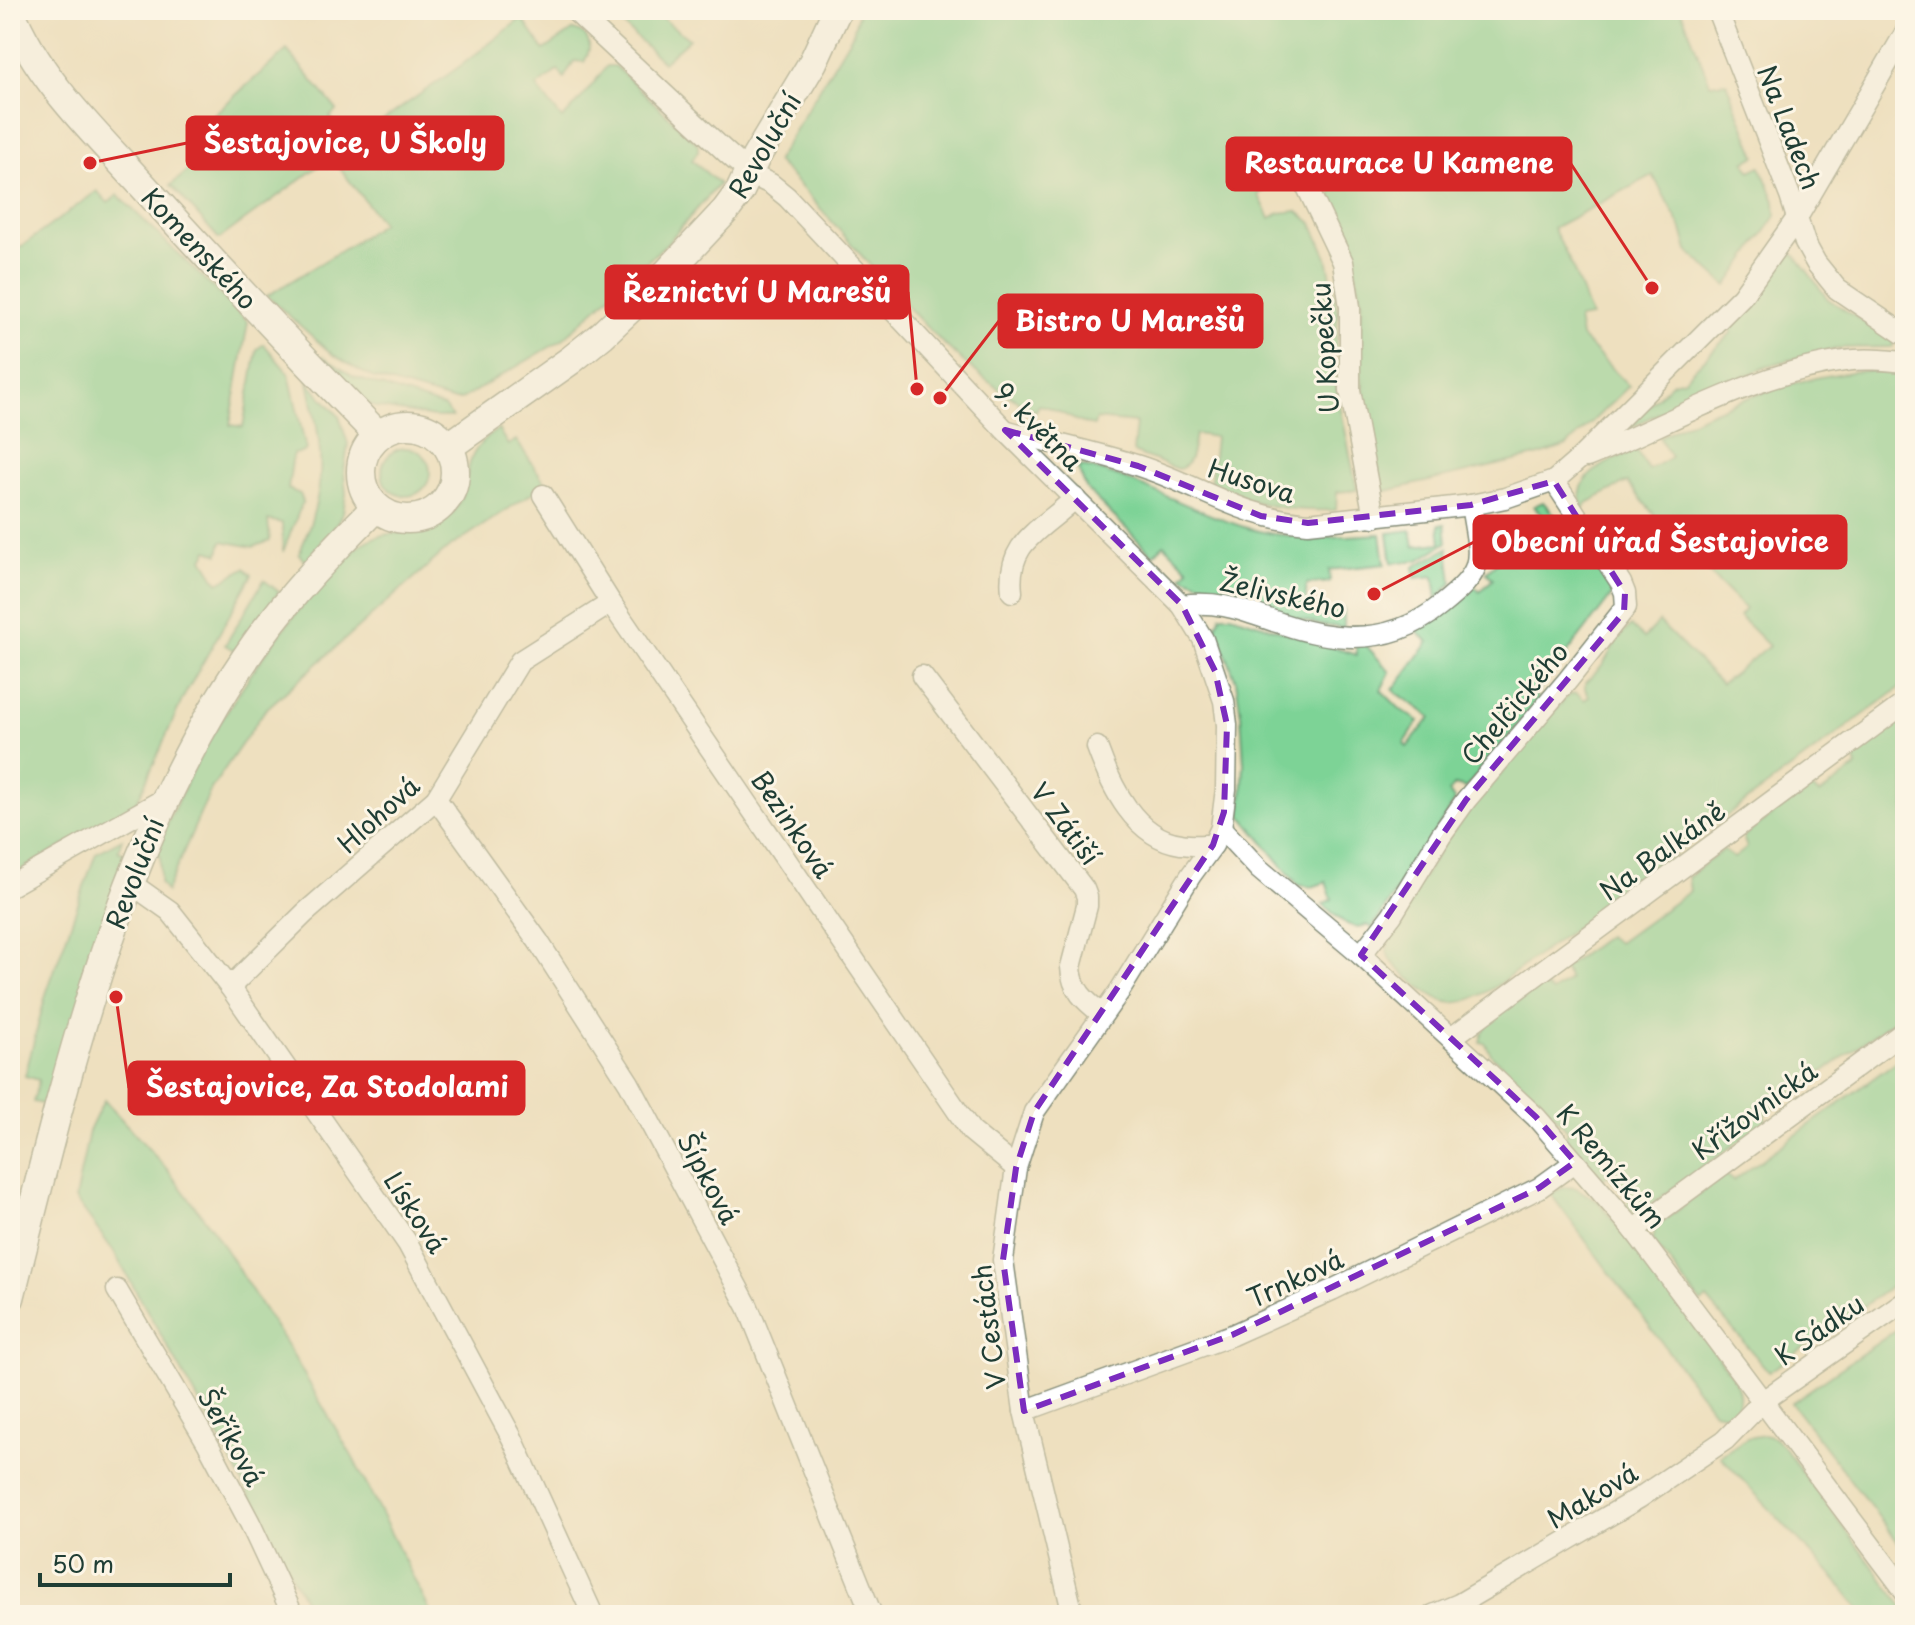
<svg xmlns="http://www.w3.org/2000/svg" width="1915" height="1625" font-family="'Playpen Sans',sans-serif">
	<style>
		.green { fill: #7dd396; stroke: #4e8865; stroke-width: 2 }
		.lines { fill: none; stroke-linecap: round; stroke-linejoin: round }
		.street-casing { stroke: #868e7a; stroke-width: 23 }
		.secondary-casing { stroke: #868e7a; stroke-width: 31 }
		.street { stroke: #fff; stroke-width: 20 }
		.secondary { stroke: #fff; stroke-width: 28 }
		.marked { fill: none; stroke: #7b2cbf; stroke-width: 6; stroke-dasharray: 16 10; stroke-linejoin: round }
		.labels { text-anchor: middle; dominant-baseline: central; stroke-width: 6; stroke-linejoin: round; paint-order: stroke }
		.street-label { font-size: 26px; fill: #1f3d34; stroke: #fcf5e5 }
		.leader { fill: none; stroke: #d62828; stroke-width: 3 }
		.callout-dot { fill: #d62828; stroke: #fcf5e5; stroke-width: 3 }
		.callout { fill: #d62828; stroke: #d62828; stroke-width: 3 }
		.callout-label { font-size: 28px; text-anchor: middle; font-weight: bold; fill: #fff }
	</style>
	<rect width="100%" height="100%" fill="#fcf5e5"/>
	<filter id="ink" filterUnits="userSpaceOnUse"><feTurbulence type="fractalNoise" baseFrequency=".0125" numOctaves="2"/><feDisplacementMap in="SourceGraphic" scale="16" xChannelSelector="R" yChannelSelector="G"/><feConvolveMatrix kernelMatrix="1 2 1 2 8 2 1 2 1" color-interpolation-filters="sRGB"/></filter>
	<filter id="wash" filterUnits="userSpaceOnUse"><feTurbulence type="fractalNoise" baseFrequency=".006" numOctaves="4" result="noise"/><feDisplacementMap in="SourceGraphic" scale="32" xChannelSelector="R" yChannelSelector="G"/><feGaussianBlur stdDeviation="1.8" result="paint"/><feColorMatrix in="noise" values="0 0 0 0 0 0 0 0 0 0 0 0 0 0 0 0 0 1.4 0 .05"/><feComposite in="paint" operator="in"/></filter>
	<g filter="url(#wash)">
		<rect width="100%" height="100%" fill="#eee0bf"/>
		<g class="green">
			<polygon points="607,10 659,10 657,14 689,39 663,62"/>
			<path d="M859 10H1681L1710 84 1726 82 1756 156 1745 162 1750 171 1760 166 1775 201 1776 216 1727 286 1688 251 1682 229 1653 175 1553 228 1572 266 1591 317 1578 319 1581 337 1629 386 1567 446 1540 455 1382 492 1359 365 1362 302 1353 258 1332 213 1331 194 1343 179 1351 174 1338 151 1258 194 1270 218 1279 213 1297 211 1312 223 1327 257 1338 313 1334 374 1357 490 1337 492 1336 510C1286 512 1255 505 1210 485L1215 437 1195 434C1192 447 1193 466 1178 469L1133 452 1136 423 1096 419 1094 426C1072 423 1056 406 1039 405L1036 411C935 361 856 240 776 161L853 33Z"/>
			<path d="M522 18 544 50 574 30C592 35 592 48 584 62L574 61 564 78 558 70 537 87 562 119C579 103 593 84 607 66H615L698 144V151L692 160 719 184 668 242 562 340 460 400H451L374 378 360 371 332 354 267 296 352 244 382 223 331 157 219 239 171 185 222 142 205 122 287 50 337 110 330 117 351 143 463 64Z"/>
			<polygon points="97,191 108,203 118,195 248,322 230,425 243,427 257,349 264,344 289,374 306,449 304,452 293,454 288,489 300,494 303,501 283,552 282,523 268,520 270,541 253,547 222,541 219,554 208,550 203,559 218,583 245,568 252,575 183,698 135,806 10,876 10,255"/>
			<polygon points="1787,251 1796,256 1828,299 1893,341 1893,347 1836,348 1774,364 1685,400 1631,427 1630,424 1673,382 1684,379 1731,333 1731,323"/>
			<polygon points="322,356 354,377 444,407 452,417 434,417 375,407 358,397 320,358"/>
			<path d="M1880 370 1905 372V684L1495 987C1482 995 1462 1005 1447 1002 1433 999 1393 968 1388 955 1386 949 1387 949 1389 943L1385 939 1449 835 1568 695 1576 693 1585 700 1589 696 1585 689V683C1591 677 1600 670 1604 663 1612 650 1616 637 1631 626L1644 638 1659 622 1721 684 1769 646 1739 616 1745 609 1671 535 1627 482 1587 503 1583 510C1569 475 1611 461 1636 449L1648 470 1671 457 1659 437C1727 402 1804 372 1880 370Z"/>
			<path d="M308 382 339 416 348 444 344 471 346 494 343 512 335 527 305 562 299 554C328 483 324 455 308 382Z"/>
			<path d="M498 429 508 445 516 440 546 484 447 549 265 710 211 789 166 892 160 883V856L153 853C169 820 184 786 201 754 232 700 268 646 308 599 325 579 342 557 364 543 390 525 425 541 449 517 467 499 463 477 473 455 478 444 488 436 498 429Z"/>
			<circle cx="406" cy="472" r="24"/>
			<path d="M1081 466C1140 479 1190 511 1247 528 1291 541 1336 537 1381 534L1385 564 1329 570 1330 582 1306 584V613L1344 609V628L1320 625 1227 599 1228 593 1182 576 1189 569 1164 544 1153 555 1087 490 1078 469Z"/>
			<path d="M1543 502 1588 552 1615 591 1535 695 1539 700 1466 788 1455 785 1449 792 1455 801 1372 928 1368 925C1348 932 1338 917 1323 904L1332 899 1326 882 1312 887 1298 885 1241 815 1244 764 1241 714 1236 681 1216 627 1221 615H1231L1357 655 1356 644 1364 643 1390 672 1381 690 1401 710 1419 721 1404 744 1407 747 1431 717 1393 690 1429 642 1416 631 1472 585 1480 592 1493 579 1486 572 1519 542 1525 549 1551 526 1534 506Z"/>
			<polygon points="1445,524 1447,542 1419,560 1392,563 1388,533 1411,530 1414,546 1441,543 1439,525"/>
			<polygon points="1448,548 1452,583 1437,599 1434,576 1415,578 1414,567"/>
			<polygon points="264,580 279,592 235,651 225,645"/>
			<polygon points="1905,716 1905,1012 1764,1115 1767,1121 1642,1211 1635,1213 1625,1206 1629,1199 1608,1175 1603,1179 1565,1137 1568,1131 1546,1106 1492,1056 1485,1043 1480,1042 1482,1033 1493,1017 1507,1004 1518,1002 1542,985 1552,992 1569,980 1564,968 1607,936 1618,943 1690,891 1688,877 1723,850 1734,858 1747,848 1743,837 1809,787 1820,794 1857,767 1853,755"/>
			<polygon points="122,839 118,851 127,855 48,1105 33,1102 39,1080 25,1076 46,994 96,853"/>
			<polygon points="1905,1055 1905,1277 1769,1372 1707,1299 1701,1303 1653,1241 1655,1228 1725,1174 1733,1181"/>
			<polygon points="104,1100 166,1168 213,1230 288,1347 353,1458 432,1615 312,1615 218,1435 112,1249 75,1199 89,1131"/>
			<path d="M1566 1187 1576 1188 1599 1202 1732 1376C1740 1390 1743 1400 1733 1415L1713 1411 1550 1193Z"/>
			<polygon points="1905,1324 1905,1551 1791,1403"/>
			<polygon points="1764,1435 1774,1438 1782,1445 1905,1609 1905,1615 1864,1615 1836,1580 1720,1456 1747,1438"/>
		</g>
	</g>
	<g filter="url(#ink)">
		<g class="lines">
			<g class="street-casing">
				<g id="street">
					<polyline points="574,10 727,153 752,175 771,184 787,197 1005,430 1182,605 1203,639 1224,701 1227,725 1226,789 1221,828 1213,845 1191,875 1119,992 1034,1112 1016,1168 1003,1260 1024,1411 1073,1615"/>
					<polyline points="1717,10 1790,196 1805,243 1816,263 1837,289 1905,335"/>
					<polyline points="1305,183 1343,262 1350,307 1350,390 1374,517"/>
					<path d="M1008 431C1051 443 1096 452 1139 466 1201 486 1239 517 1308 523L1471 505 1505 498 1554 481 1577 461 1742 296 1797 218 1905 33"/>
					<path d="M1587 457C1671 423 1753 373 1844 361 1864 358 1885 360 1905 362"/>
					<polyline points="543,495 611,603 971,1131 1016,1168"/>
					<path d="M1012 592C1006 540 1043 530 1075 498"/>
					<path d="M1182 605C1223 600 1245 612 1283 624 1338 643 1394 644 1440 606 1488 567 1480 562 1471 505"/>
					<path d="M922 676 1084 889 1087 897V906L1071 967C1072 990 1085 1001 1102 1014"/>
					<path d="M1097 747C1111 786 1135 838 1181 844 1192 846 1203 845 1213 845"/>
					<polyline points="436,799 538,941 629,1083 748,1307 872,1615"/>
					<polyline points="1221,828 1259,869 1361,955 1536,1117 1634,1230 1905,1591"/>
					<polyline points="129,882 170,911 230,987 408,1244 512,1438 593,1615"/>
					<polyline points="10,886 164,799"/>
					<polyline points="1361,955 1392,915 1441,835 1466,800 1568,680 1626,607 1625,593 1621,583 1554,481"/>
					<polyline points="230,987 305,913 436,799 520,661 611,603"/>
					<polyline points="1451,1038 1905,703"/>
					<polyline points="1634,1230 1905,1031"/>
					<polyline points="117,1290 208,1444 250,1523 293,1615"/>
					<polyline points="1024,1411 1232,1335 1332,1290 1539,1188 1575,1162"/>
					<polyline points="1433,1615 1459,1604 1639,1498 1725,1440 1763,1401 1905,1301"/>
				</g>
			</g>
			<g class="secondary-casing">
				<g id="secondary">
					<path d="M10 10C38 80 95 133 145 188 221 272 299 354 378 435"/>
					<circle cx="408" cy="472" r="47"/>
					<polyline points="448,447 571,360 602,335 666,274 726,210 740,191 756,157 813,62 837,10"/>
					<path d="M10 1298C68 1070 118 838 256 643 291 594 333 550 376 507"/>
				</g>
			</g>
			<use href="#street" class="street"/>
			<use href="#secondary" class="secondary"/>
		</g>
	</g>
	<path d="M0 0H1915V1625H0ZM1005 430 1138 466 1261 516 1308 523 1471 505 1554 481 1625 593 1624 612 1466 800 1361 955 1536 1117 1575 1162 1539 1188 1232 1335 1024 1411 1003 1260 1016 1168 1034 1112 1213 845 1224 812 1227 725 1215 671 1182 605Z" fill="#eee0bf" fill-opacity=".55" fill-rule="evenodd"/>
	<path class="marked" d="M1005 430 1138 466 1261 516 1308 523 1471 505 1554 481 1625 593 1624 612 1466 800 1361 955 1536 1117 1575 1162 1539 1188 1232 1335 1024 1411 1003 1260 1016 1168 1034 1112 1213 845 1224 812 1227 725 1215 671 1182 605Z"/>
	<g class="labels">
		<g class="street-label">
			<text transform="translate(1790 127) rotate(69)">Na Ladech</text>
			<text transform="translate(764 145) rotate(-60)">Revoluční</text>
			<text transform="translate(200 248) rotate(47)">Komenského</text>
			<text transform="translate(1324 348) rotate(-94)">U Kopečku</text>
			<text transform="translate(1039 426) rotate(45)">9. května</text>
			<text transform="translate(1252 480) rotate(18)">Husova</text>
			<text transform="translate(1283 594) rotate(13)">Želivského</text>
			<text transform="translate(1514 703) rotate(-50)">Chelčického</text>
			<text transform="translate(378 814) rotate(-42)">Hlohová</text>
			<text transform="translate(1066 823) rotate(53)">V Zátiší</text>
			<text transform="translate(793 824) rotate(56)">Bezinková</text>
			<text transform="translate(1662 850) rotate(-36)">Na Balkáně</text>
			<text transform="translate(134 873) rotate(-69)">Revoluční</text>
			<text transform="translate(1754 1110) rotate(-36)">Křížovnická</text>
			<text transform="translate(1612 1166) rotate(50)">K Remízkům</text>
			<text transform="translate(709 1178) rotate(62)">Šípková</text>
			<text transform="translate(416 1212) rotate(57)">Lísková</text>
			<text transform="translate(1295 1278) rotate(-25)">Trnková</text>
			<text transform="translate(988 1327) rotate(-97)">V Cestách</text>
			<text transform="translate(1819 1329) rotate(-35)">K Sádku</text>
			<text transform="translate(232 1437) rotate(61)">Šeříková</text>
			<text transform="translate(1592 1495) rotate(-31)">Maková</text>
		</g>
	</g>
	<path class="leader" d="M90 163L187 143M1652 288L1571 164M917 389L908 292M940 398L999 321M1374 594L1474 542M116 997L129 1088"/>
	<g class="callout-dot">
		<circle cx="90" cy="163" r="8"/>
		<circle cx="1652" cy="288" r="8"/>
		<circle cx="917" cy="389" r="8"/>
		<circle cx="940" cy="398" r="8"/>
		<circle cx="1374" cy="594" r="8"/>
		<circle cx="116" cy="997" r="8"/>
	</g>
	<g class="callout">
		<rect x="187" y="117" width="316" height="52" rx="8"/>
		<rect x="1227" y="138" width="344" height="52" rx="8"/>
		<rect x="606" y="266" width="302" height="52" rx="8"/>
		<rect x="999" y="295" width="263" height="52" rx="8"/>
		<rect x="1474" y="516" width="372" height="52" rx="8"/>
		<rect x="129" y="1062" width="395" height="52" rx="8"/>
	</g>
	<g class="callout-label">
		<text x="345" y="153">Šestajovice, U Školy</text>
		<text x="1399" y="173">Restaurace U Kamene</text>
		<text x="757" y="302">Řeznictví U Marešů</text>
		<text x="1130" y="331">Bistro U Marešů</text>
		<text x="1660" y="552">Obecní úřad Šestajovice</text>
		<text x="327" y="1097">Šestajovice, Za Stodolami</text>
	</g>
	<rect width="1915" height="1625" fill="none" stroke="#fcf5e5" stroke-width="40"/>
	<path d="M40 1573v12h190v-12" fill="none" stroke="#1f3d34" stroke-width="4"/>
	<text x="52" y="1573" font-size="24" fill="#1f3d34" stroke="#fcf5e5" stroke-width="6" paint-order="stroke">50 m</text>
</svg>
